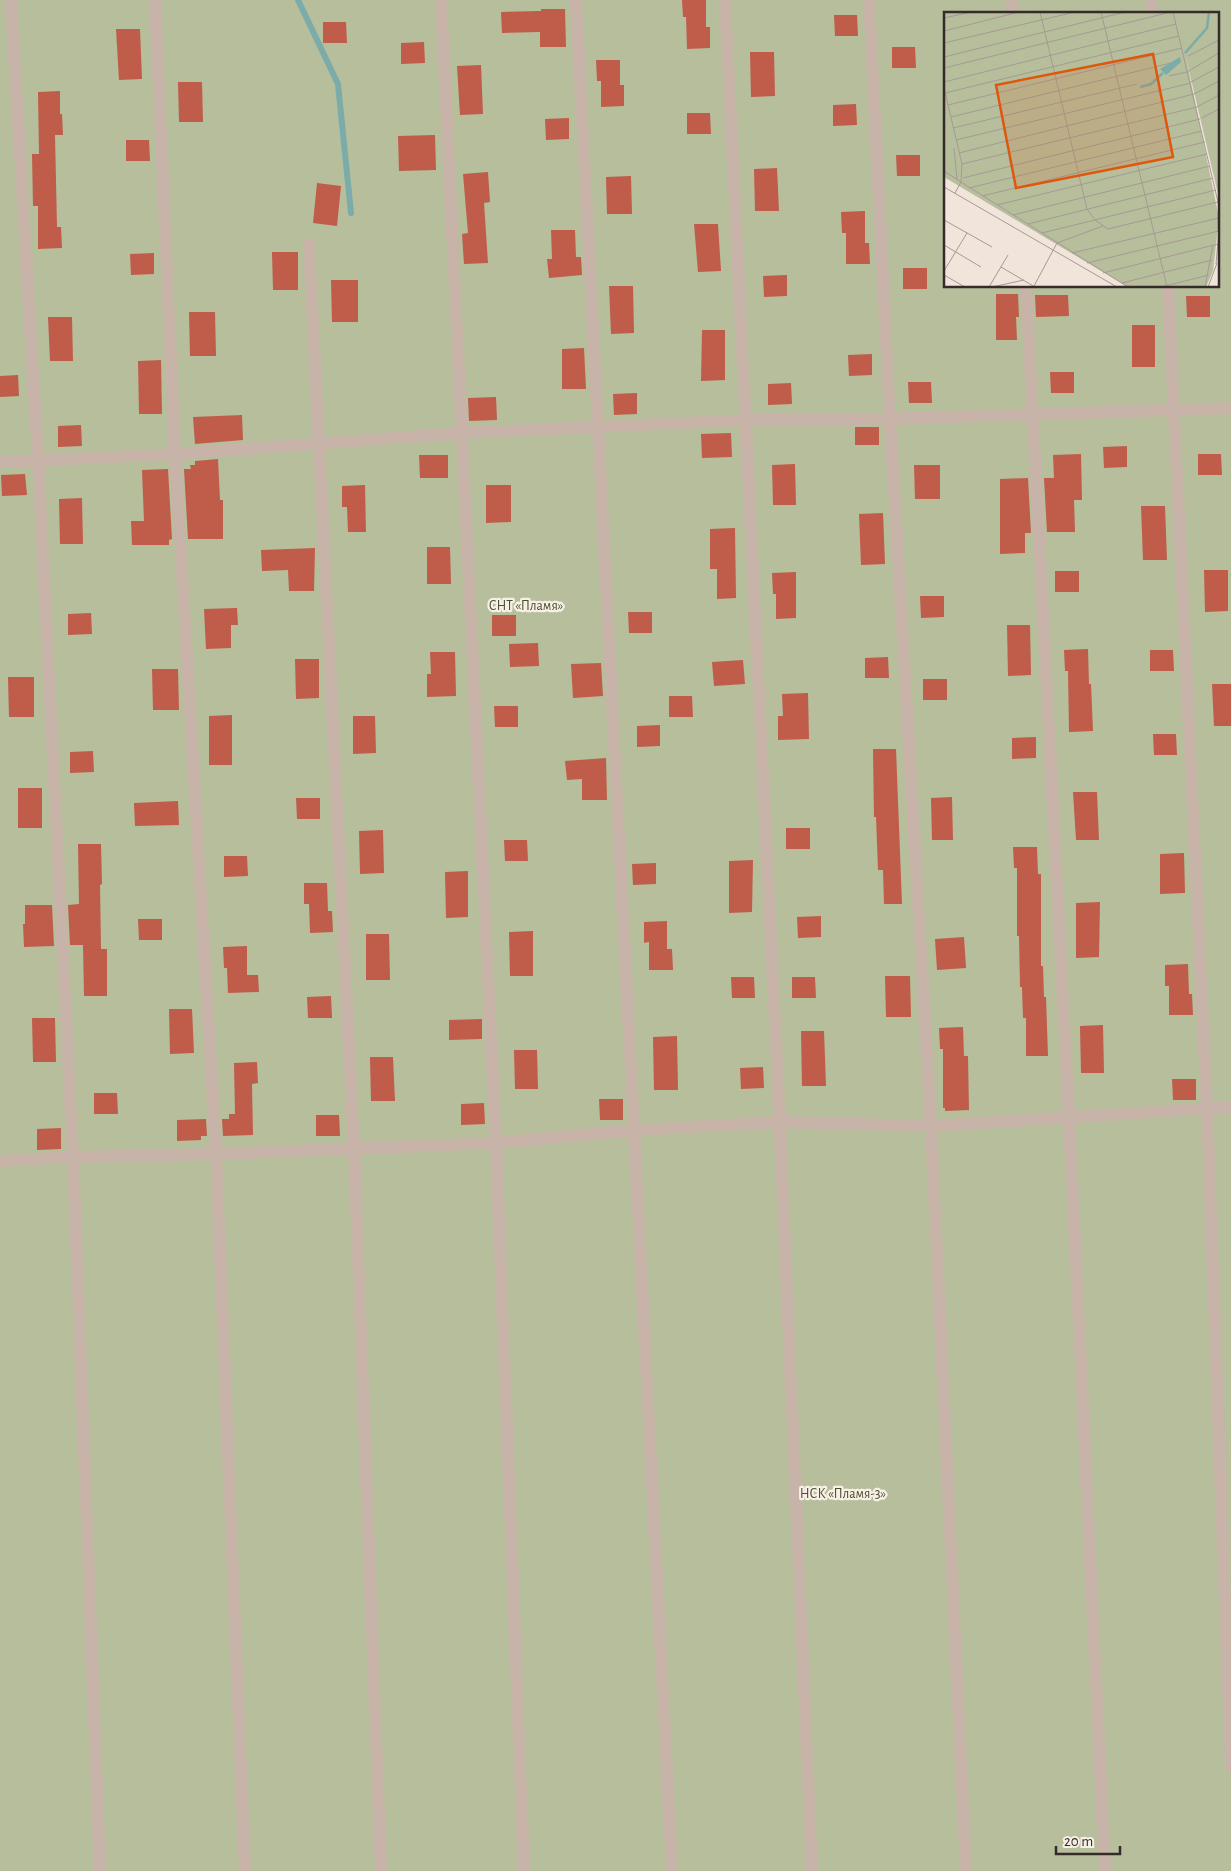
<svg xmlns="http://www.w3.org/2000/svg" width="1231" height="1871" font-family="'Alegreya Sans',sans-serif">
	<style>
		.green { fill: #b6be9c; fill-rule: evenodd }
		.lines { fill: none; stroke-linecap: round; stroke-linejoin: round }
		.stream { stroke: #7caca9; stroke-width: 6 }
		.building { fill: #bf5c4a }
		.service { stroke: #c8b3a8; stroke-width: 12 }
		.minor { stroke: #c8b3a8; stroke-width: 12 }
		.labels { text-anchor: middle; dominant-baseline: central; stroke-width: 4.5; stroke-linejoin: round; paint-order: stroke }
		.park-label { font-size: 14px; fill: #47512d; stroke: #f8efe7 }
		.inset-river { fill: none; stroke: #7caca9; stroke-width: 2.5 }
		.inset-road { fill: none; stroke: #a59a93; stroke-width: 1 }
		.view { fill: #df570d; fill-opacity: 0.15; stroke: #df570d; stroke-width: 2.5 }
		.inset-edge { fill: none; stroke: #352b28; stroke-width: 2.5 }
	</style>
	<rect width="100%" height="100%" fill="#f0e4db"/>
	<path class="green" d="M0 0H1231V1871H0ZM945 14H1217V286H945Z"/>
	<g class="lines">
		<polyline class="stream" points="298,0 338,84 351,213"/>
	</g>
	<g class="building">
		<polygon points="682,0 706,0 706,27 710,27 710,48 687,49 686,17 683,17"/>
		<polygon points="541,9 565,9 566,47 540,47 540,32 502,33 501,12 541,11"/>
		<polygon points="834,15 857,15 858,36 835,36"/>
		<polygon points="323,22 346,22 347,43 323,43"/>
		<polygon points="116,29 140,29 142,79 119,80"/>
		<polygon points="424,42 425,63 401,64 401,43"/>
		<polygon points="892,47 915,47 916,68 892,68"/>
		<polygon points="750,52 774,52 775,96 751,97"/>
		<polygon points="596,60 620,60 620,85 624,85 624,106 601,107 601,81 597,81"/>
		<polygon points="481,65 483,114 460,115 457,66"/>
		<polygon points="178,82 202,82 203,122 179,122"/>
		<polygon points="60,91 60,114 62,114 63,135 55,135 57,227 61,227 62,248 38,249 38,206 33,206 32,154 39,154 38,92"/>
		<polygon points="856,104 857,125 833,126 833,105"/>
		<polygon points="687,113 710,113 711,134 687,134"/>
		<polygon points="569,118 569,139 546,140 545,119"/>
		<polygon points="435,135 436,170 399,171 398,136"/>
		<polygon points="126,140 149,140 150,161 126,161"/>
		<polygon points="896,155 920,155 920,176 897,176"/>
		<polygon points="777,168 779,211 755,211 754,169"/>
		<polygon points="488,172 490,202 484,203 488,263 464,264 462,234 468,233 463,174"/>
		<polygon points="631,176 632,214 607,214 606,177"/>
		<polygon points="317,183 341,186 337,226 313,223"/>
		<polygon points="865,211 865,243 869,243 870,264 846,264 846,233 842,233 841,212"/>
		<polygon points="694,224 718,224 721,271 698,272"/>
		<polygon points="551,230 575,230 576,257 581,257 582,275 549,278 547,259 552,259"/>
		<polygon points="272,252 298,252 298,290 273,290"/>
		<polygon points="154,253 154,274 131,275 130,254"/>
		<rect x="903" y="268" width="24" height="21"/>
		<polygon points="787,275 787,296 764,297 763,276"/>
		<polygon points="331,280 358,280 358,322 332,322"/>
		<polygon points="609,286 633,286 634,333 611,334"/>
		<polygon points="996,294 1018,294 1019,317 1016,317 1017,340 996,340"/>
		<polygon points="1035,295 1068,295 1069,316 1036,317"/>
		<polygon points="1186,296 1210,296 1210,317 1187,317"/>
		<polygon points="189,312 215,312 216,356 190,356"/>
		<polygon points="48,317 72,317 73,361 50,361"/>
		<rect x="1132" y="325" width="23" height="42"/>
		<polygon points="702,330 725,330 725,380 701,381"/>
		<polygon points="584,348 586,389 562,389 562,349"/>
		<polygon points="872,354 872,375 849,376 848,355"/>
		<polygon points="161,360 162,414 139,414 138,361"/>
		<polygon points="1050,372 1074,372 1074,393 1051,393"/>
		<polygon points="18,375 19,396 0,397 0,376"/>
		<polygon points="908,382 931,382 932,403 909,403"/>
		<polygon points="791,383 792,404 768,405 768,384"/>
		<polygon points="637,393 637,414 614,415 613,394"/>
		<polygon points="496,397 497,420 469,421 468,398"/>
		<polygon points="242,415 243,440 195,444 193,417"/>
		<polygon points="81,425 82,446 58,447 58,426"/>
		<rect x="855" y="427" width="24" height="18"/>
		<polygon points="731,433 732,457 702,458 701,434"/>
		<polygon points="1127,446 1127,467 1104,468 1103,447"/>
		<polygon points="1081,454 1082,500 1074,500 1075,532 1047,532 1044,478 1054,478 1053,455"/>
		<polygon points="1198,454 1221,454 1222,475 1198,475"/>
		<polygon points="419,455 448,455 448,478 420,478"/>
		<polygon points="218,459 220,500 223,500 223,539 188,539 184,469 191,469 190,465 195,465 195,461"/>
		<polygon points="795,464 796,505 773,505 772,465"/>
		<polygon points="914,465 940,465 940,499 915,499"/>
		<polygon points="168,469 172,539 169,540 169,545 132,545 131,521 144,521 142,470"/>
		<polygon points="25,474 27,495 2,496 1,475"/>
		<polygon points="1028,478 1031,533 1025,533 1025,553 1000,554 1000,479"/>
		<polygon points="365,485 366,532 348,532 347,507 342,507 342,486"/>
		<polygon points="486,485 511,485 511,522 486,523"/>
		<polygon points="82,498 83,544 60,544 59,499"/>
		<polygon points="1141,506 1165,506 1167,560 1143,560"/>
		<polygon points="883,513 885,564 861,565 859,514"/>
		<polygon points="735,528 736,598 717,599 717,569 710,569 710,529"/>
		<polygon points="427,547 450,547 451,584 427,584"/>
		<polygon points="315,548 314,591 289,591 288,570 262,571 261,550"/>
		<polygon points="1204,570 1228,570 1228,611 1205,612"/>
		<rect x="1055" y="571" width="24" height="21"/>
		<polygon points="796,572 796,618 776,619 776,594 773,594 772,573"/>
		<polygon points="920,596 944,596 944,617 921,618"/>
		<polygon points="237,608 238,625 231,625 231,648 206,649 204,609"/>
		<polygon points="628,612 652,612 652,633 629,633"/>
		<polygon points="91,613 92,634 68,635 68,614"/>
		<rect x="492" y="615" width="24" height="21"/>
		<polygon points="1007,625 1030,625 1031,675 1008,676"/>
		<polygon points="538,643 539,666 510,667 509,644"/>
		<polygon points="1088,649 1089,684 1091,684 1093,731 1069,732 1068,671 1065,671 1064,650"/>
		<polygon points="1150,650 1173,650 1174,671 1150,671"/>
		<polygon points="430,652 455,652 456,696 427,697 427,674 431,674"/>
		<polygon points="888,657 889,678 865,678 865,658"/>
		<polygon points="295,659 319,659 319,698 296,699"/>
		<polygon points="743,660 745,684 714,686 712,662"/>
		<polygon points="601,663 603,696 573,698 571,664"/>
		<polygon points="152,669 178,669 179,710 153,710"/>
		<polygon points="8,677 34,677 34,717 9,717"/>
		<rect x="923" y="679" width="24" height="21"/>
		<polygon points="1212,684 1231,684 1231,726 1214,726"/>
		<polygon points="808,693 809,739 778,740 778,716 783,716 782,694"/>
		<polygon points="669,696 692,696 693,717 669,717"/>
		<polygon points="494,706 518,706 518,727 495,727"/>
		<polygon points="232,715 232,765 209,765 209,716"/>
		<polygon points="353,716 375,716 376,753 353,754"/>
		<polygon points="660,725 660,746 637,747 637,726"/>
		<polygon points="1153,734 1176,734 1177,755 1154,755"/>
		<polygon points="1036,737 1036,758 1012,759 1012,738"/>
		<polygon points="873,749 896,749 902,904 884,904 883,870 878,870 876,817 874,817"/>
		<polygon points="93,751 94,772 70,773 70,752"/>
		<polygon points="606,758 607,800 582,800 582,779 567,780 565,761"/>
		<rect x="18" y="788" width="24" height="40"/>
		<polygon points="1073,792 1097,792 1099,840 1076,840"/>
		<polygon points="952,797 953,840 932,840 931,798"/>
		<polygon points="296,798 320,798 320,819 297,819"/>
		<polygon points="178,801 179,825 135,826 134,803"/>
		<rect x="786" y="828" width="24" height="21"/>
		<polygon points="383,830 384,873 360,874 359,831"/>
		<polygon points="504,840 527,840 528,861 505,861"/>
		<polygon points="78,844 101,844 102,884 100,885 101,949 107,949 107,996 84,996 83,945 70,945 68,905 79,904"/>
		<polygon points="1013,847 1037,847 1038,874 1041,874 1041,966 1043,966 1044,997 1046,997 1048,1056 1026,1056 1026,1018 1023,1018 1022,987 1020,987 1019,936 1017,936 1017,868 1014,868"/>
		<polygon points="1184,853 1185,893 1160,894 1160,854"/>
		<polygon points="224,856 247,856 248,876 224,877"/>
		<polygon points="753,860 752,912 729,913 729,861"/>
		<polygon points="656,863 656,884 633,885 632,864"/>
		<polygon points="468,871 468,917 446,918 445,872"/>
		<polygon points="304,883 327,883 328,911 332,911 333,932 310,933 309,904 304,904"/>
		<polygon points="1100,902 1099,957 1076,958 1076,903"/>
		<polygon points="25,905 52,905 54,946 24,947 23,924 25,924"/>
		<polygon points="821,916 821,937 798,938 797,917"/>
		<polygon points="138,919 162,919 162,940 139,940"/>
		<polygon points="667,921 667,949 672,949 673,970 649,970 649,942 644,943 644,922"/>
		<polygon points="533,931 533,976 510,976 509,932"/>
		<polygon points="366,934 389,934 390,980 366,980"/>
		<polygon points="964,937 966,968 937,970 935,939"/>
		<polygon points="247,946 247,975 258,975 259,992 228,993 227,968 224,968 223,947"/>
		<polygon points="1188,964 1189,994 1192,994 1193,1015 1169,1015 1169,986 1165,986 1165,965"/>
		<polygon points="885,976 910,976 911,1017 886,1017"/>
		<polygon points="731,977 754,977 755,998 732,998"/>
		<polygon points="792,977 815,977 816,998 792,998"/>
		<polygon points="331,996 332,1018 308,1018 307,997"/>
		<polygon points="169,1009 192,1009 194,1053 170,1054"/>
		<polygon points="32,1018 55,1018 56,1062 33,1062"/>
		<polygon points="482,1019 482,1039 449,1040 449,1020"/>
		<polygon points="1103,1025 1104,1073 1081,1073 1080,1026"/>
		<polygon points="963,1027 964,1056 968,1056 969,1110 945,1111 945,1108 943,1108 943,1049 940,1049 939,1028"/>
		<polygon points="801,1031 824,1031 826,1086 802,1086"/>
		<polygon points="677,1036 678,1090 654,1090 653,1037"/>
		<polygon points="514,1050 537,1050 538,1089 515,1089"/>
		<polygon points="370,1057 393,1057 395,1101 371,1101"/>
		<polygon points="257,1062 258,1083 252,1084 253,1135 223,1136 222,1119 229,1119 229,1114 235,1114 234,1063"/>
		<polygon points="763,1067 764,1088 741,1089 740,1068"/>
		<polygon points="1172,1079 1196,1079 1196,1100 1173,1100"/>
		<polygon points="94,1093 117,1093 118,1114 94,1114"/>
		<polygon points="599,1099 623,1099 623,1120 600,1120"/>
		<polygon points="484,1103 485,1124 461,1125 461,1104"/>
		<polygon points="316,1115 339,1115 340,1136 316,1136"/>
		<polygon points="206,1119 207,1136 201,1136 201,1140 177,1141 177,1120"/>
		<polygon points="61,1128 61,1149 37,1150 37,1129"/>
	</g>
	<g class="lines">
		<g class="service">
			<polyline points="11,0 38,460 73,1157 100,1871"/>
			<polyline points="155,0 175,454 216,1154 245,1871"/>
			<polyline points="441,0 496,1143 524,1871"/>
			<polyline points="576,0 672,1871"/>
			<path d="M725 0C758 624 786 1247 812 1871"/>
			<polyline points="869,0 890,419 931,1126 966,1871"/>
			<polyline points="1012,0 1013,14"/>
			<polyline points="1152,0 1152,14"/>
			<polyline points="309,244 354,1149 381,1871"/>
			<polyline points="1026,286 1069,1117 1105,1871"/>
			<polyline points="1168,286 1207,1108 1231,1767"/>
		</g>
		<g class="minor">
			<polyline points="0,462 175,454 462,433 747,420 890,419 1231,408"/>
			<polyline points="0,1161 73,1157 216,1154 496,1143 635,1130 781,1122 931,1126 1231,1107"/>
		</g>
	</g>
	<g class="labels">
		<g class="park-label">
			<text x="526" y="606">СНТ «Пламя»</text>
			<text x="843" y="1494">НСК «Пламя-3»</text>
		</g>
	</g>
	<g transform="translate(944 12)">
		<rect width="275" height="275" fill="#f0e4db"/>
		<path d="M0 0H275V186L242 46 275 206 269 259 262 275H184L0 165Z" fill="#b6be9c"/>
		<path d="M236 45 237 50 222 63 216 57Z" fill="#7caca9"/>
		<path class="inset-river" d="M241 41 263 16 265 0M196 75 207 72 219 61"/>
		<path class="inset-road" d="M96 0 143 197 151 208 164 217 274 190 275 195M157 0 223 275M229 0 274 190M0 6 27 0M0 19 75 0M0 31 131 0M244 44 275 28M0 45 181 0M0 56 227 0M225 64 243 60 275 41M0 70 232 12M247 70 275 55M0 76 18 152 17 170 0 159M1 81 235 24M4 93 238 36M7 105 227 51M258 106 275 97M9 116 193 72M12 128 247 71M10 136 13 168M15 141 250 82 275 69M18 152 253 95 275 83M19 166 256 107M0 175 173 275M25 176 258 119M11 181 17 170 184 275M38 184 261 130M53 193 263 142M69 203 266 154M0 208 48 235M84 212 269 166M98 221 272 178M0 233 37 255M128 241 275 206M143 251 275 219M272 252 275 219M57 255 91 275M0 259 23 221M159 261 274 232M0 263 21 275M178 271 268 248M90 274 113 231 159 214M45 275 64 243M48 275 80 268M217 275 265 263M261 275 269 233M264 275 273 251"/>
		<path class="view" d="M209 42 229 145 72 176 52 73Z"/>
		<rect width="275" height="275" class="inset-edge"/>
	</g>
	<path d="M1056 1846v8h64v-8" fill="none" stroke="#352b28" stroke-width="2.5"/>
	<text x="1064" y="1846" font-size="15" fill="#352b28" stroke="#f8efe7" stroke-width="4" paint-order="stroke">20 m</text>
</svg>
